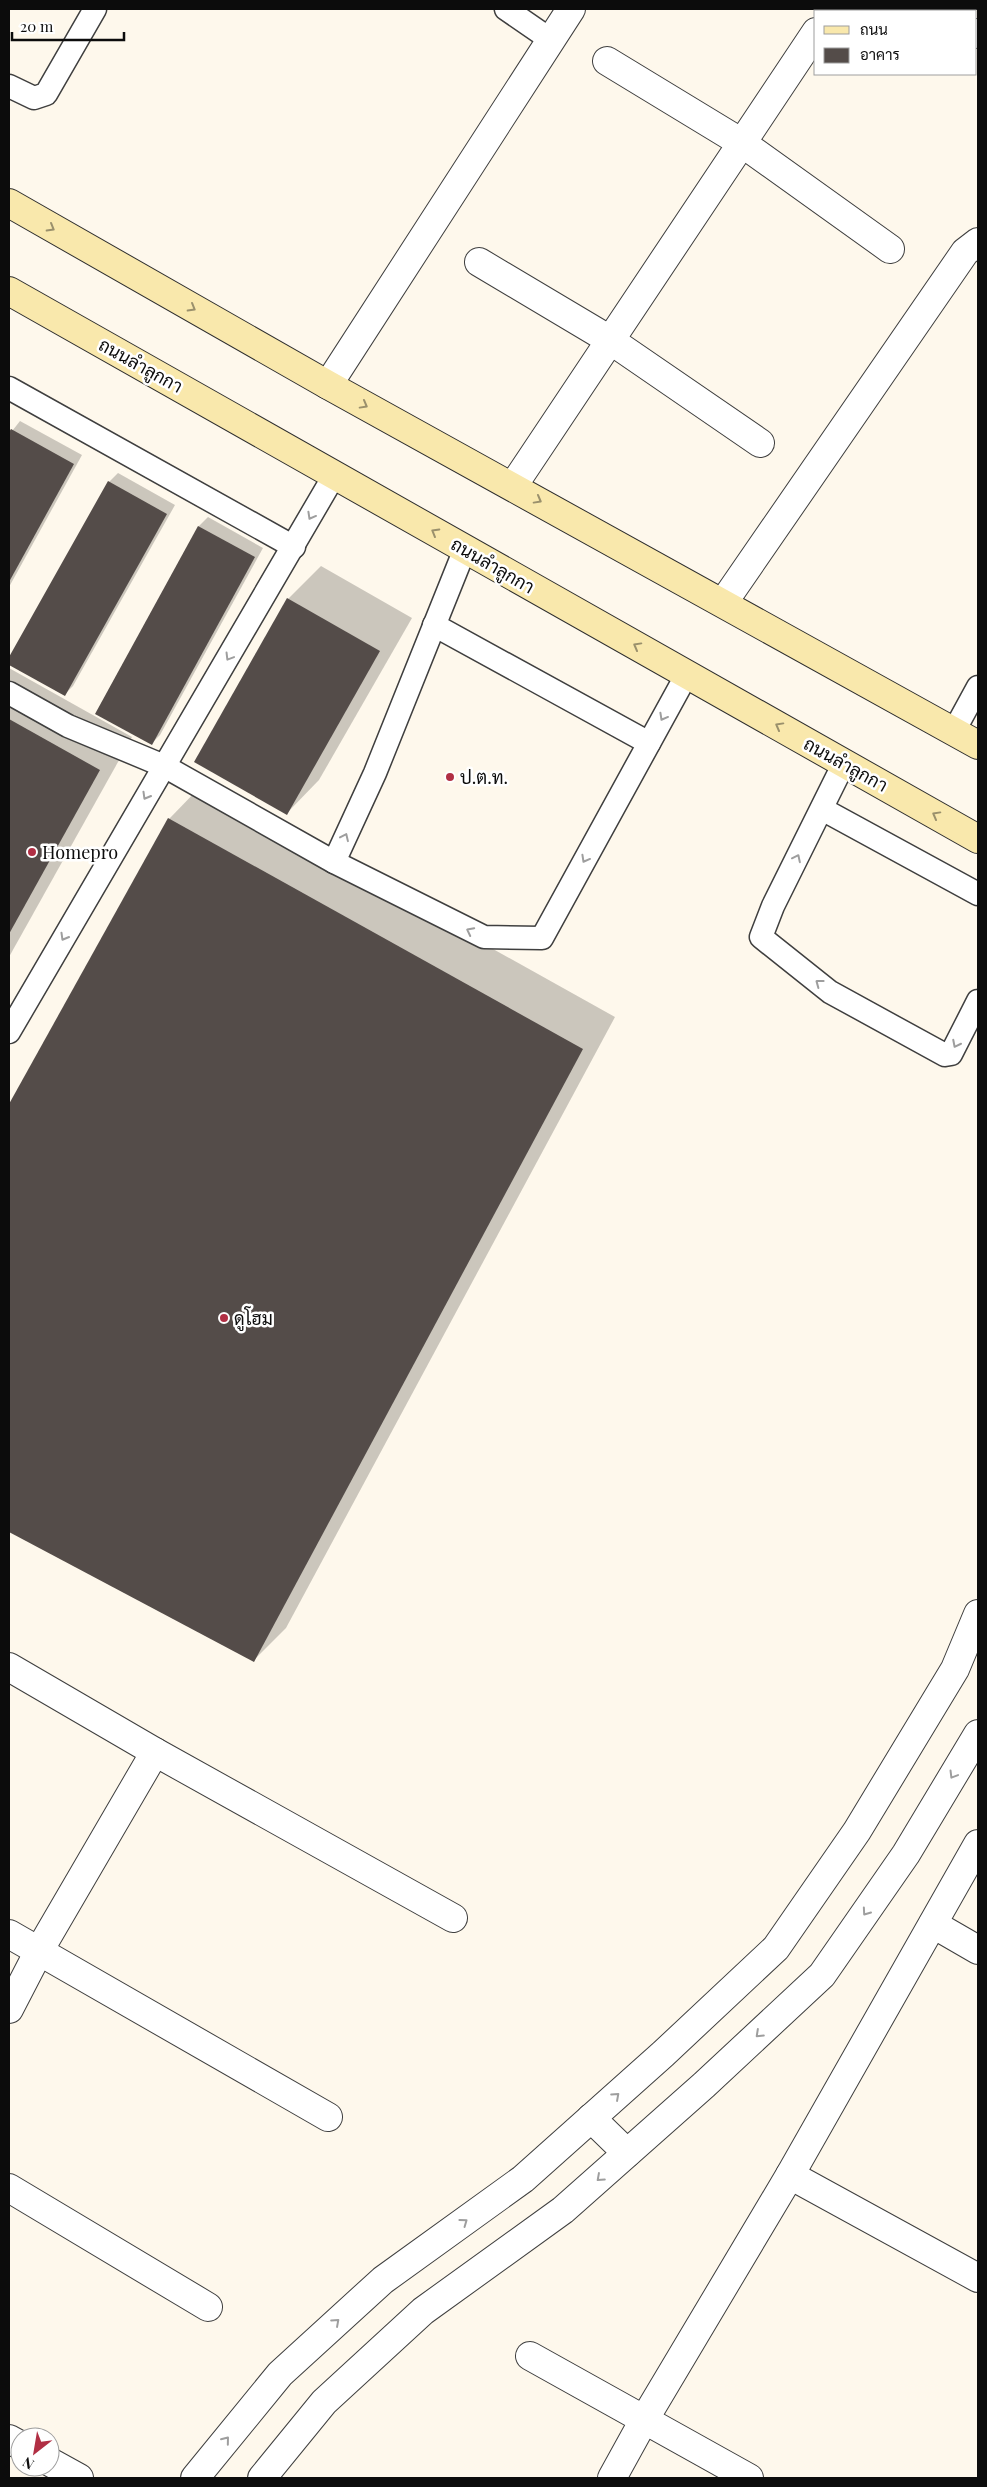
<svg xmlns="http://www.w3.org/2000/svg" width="987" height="2487" font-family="'Playfair Display',Sarabun,serif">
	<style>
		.shadow { fill: #0003 }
		.building { fill: #544c49 }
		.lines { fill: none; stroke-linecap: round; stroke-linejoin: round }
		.service-casing { stroke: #3f3f3f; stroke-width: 25 }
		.minor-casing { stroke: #3f3f3f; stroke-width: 30 }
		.secondary-casing { stroke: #2e2e2e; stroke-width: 30 }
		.service { stroke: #fff; stroke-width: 22 }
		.minor { stroke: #fff; stroke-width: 28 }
		.secondary { stroke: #f9e8ac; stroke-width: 28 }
		.oneway { stroke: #9a906c }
		.oneway2 { stroke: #9e9e9e }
		.poi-dot { fill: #b12f44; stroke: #fff; stroke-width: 2 }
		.labels { text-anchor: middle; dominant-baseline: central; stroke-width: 5; stroke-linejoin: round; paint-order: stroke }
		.street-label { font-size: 18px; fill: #0c0c0c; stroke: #fff }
		.poi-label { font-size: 18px; fill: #0c0c0c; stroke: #fff; text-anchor: start }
	</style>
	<rect width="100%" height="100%" fill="#fef8ec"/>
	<g class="shadow">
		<polygon points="20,421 82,455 9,587 9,435"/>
		<polygon points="118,473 175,505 73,686 64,695 9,663 9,660 109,482"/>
		<polygon points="208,517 263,548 160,735 152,743 96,713 199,526"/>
		<polygon points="321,566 412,618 319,780 287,813 196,761 288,599"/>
		<polygon points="9,668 132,737 9,957"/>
		<polygon points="201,786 615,1017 286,1628 254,1660 9,1531 9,1106 169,819"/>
	</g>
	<g class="building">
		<polygon points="11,429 74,464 9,582 9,432"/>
		<polygon points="108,481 167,514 65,696 9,665 9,657"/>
		<polygon points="198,526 255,557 152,745 95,714"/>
		<polygon points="287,598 380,651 287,815 194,762"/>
		<polygon points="9,719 100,770 9,934"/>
		<polygon points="168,818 583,1049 254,1662 9,1532 9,1104"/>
	</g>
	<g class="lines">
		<g class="service-casing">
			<g id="service">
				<polyline points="506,9 551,40"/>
				<polyline points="9,86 34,98 46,94 95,9"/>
				<polyline points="9,388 294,547"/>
				<polyline points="465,549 375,773 334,862 484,937 542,938 687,674"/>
				<polyline points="434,625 649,743"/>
				<polyline points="9,693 68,726 164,766 334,862"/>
				<polyline points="954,731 978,687"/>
				<polyline points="844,763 773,906 761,937 830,992 945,1055 951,1054 978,1001"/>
				<polyline points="822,809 978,894"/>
				<polyline points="9,1032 335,474"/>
			</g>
		</g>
		<g class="minor-casing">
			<g id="minor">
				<polyline points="942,9 945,11"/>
				<polyline points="829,11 831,9"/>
				<polyline points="976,33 978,34"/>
				<polyline points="607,61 742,143 890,249"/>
				<polyline points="479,262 610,340 760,443"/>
				<polyline points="328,385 571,9"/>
				<polyline points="513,486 816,32"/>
				<polyline points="723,603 965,252 978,242"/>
				<polyline points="9,1667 155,1752 453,1918"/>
				<polyline points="933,1924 978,1950"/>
				<polyline points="9,1934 328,2117"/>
				<polyline points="9,2009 39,1951 155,1752"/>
				<polyline points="591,2118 627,2153"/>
				<polyline points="790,2175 978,2278"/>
				<polyline points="9,2188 208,2307"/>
				<polyline points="530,2356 749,2478"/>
				<polyline points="9,2439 20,2445"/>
				<polyline points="50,2462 79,2478"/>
				<polyline points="195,2478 280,2374 383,2280 523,2179 663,2054 776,1948 857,1831 955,1669 978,1614"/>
				<polyline points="262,2478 324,2402 423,2311 563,2210 704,2085 822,1975 906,1854 978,1734"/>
				<polyline points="612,2478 644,2420 790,2175 978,1844"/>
			</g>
		</g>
		<g class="secondary-casing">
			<g id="secondary">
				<polyline points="9,203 328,385 978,745"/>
				<polyline points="9,291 978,839"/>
			</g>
		</g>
		<use href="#service" class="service"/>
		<use href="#minor" class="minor"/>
		<use href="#secondary" class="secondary"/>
	</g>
	<defs><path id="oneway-chevron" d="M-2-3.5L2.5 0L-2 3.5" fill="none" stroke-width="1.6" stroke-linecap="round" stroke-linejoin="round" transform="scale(1.25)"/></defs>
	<g class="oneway">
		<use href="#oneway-chevron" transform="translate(51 228) rotate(30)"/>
		<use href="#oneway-chevron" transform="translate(192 308) rotate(30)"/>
		<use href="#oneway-chevron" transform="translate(364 405) rotate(29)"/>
		<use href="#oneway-chevron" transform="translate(538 500) rotate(29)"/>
		<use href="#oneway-chevron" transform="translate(435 532) rotate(-150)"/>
		<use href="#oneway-chevron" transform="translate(637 646) rotate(-151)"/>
		<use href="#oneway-chevron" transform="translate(779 726) rotate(-151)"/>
		<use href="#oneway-chevron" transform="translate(936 815) rotate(-151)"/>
	</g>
	<g class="oneway2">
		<use href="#oneway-chevron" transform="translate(311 516) rotate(119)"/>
		<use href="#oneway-chevron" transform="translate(229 657) rotate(121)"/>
		<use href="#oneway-chevron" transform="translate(663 717) rotate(119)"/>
		<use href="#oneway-chevron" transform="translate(146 796) rotate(120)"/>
		<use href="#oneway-chevron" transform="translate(345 837) rotate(-65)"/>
		<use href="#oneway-chevron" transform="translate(797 858) rotate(-64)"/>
		<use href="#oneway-chevron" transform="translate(585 859) rotate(119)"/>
		<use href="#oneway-chevron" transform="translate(470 931) rotate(-153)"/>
		<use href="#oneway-chevron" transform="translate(64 937) rotate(120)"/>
		<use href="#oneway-chevron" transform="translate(819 983) rotate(-143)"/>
		<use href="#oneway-chevron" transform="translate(956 1044) rotate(117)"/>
		<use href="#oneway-chevron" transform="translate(953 1775) rotate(121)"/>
		<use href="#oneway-chevron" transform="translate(866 1912) rotate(125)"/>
		<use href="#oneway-chevron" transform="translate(759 2034) rotate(137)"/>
		<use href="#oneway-chevron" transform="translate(616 2096) rotate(-42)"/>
		<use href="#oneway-chevron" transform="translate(600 2178) rotate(138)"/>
		<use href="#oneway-chevron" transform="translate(464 2222) rotate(-36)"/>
		<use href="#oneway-chevron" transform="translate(336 2322) rotate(-42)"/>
		<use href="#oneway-chevron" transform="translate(226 2440) rotate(-51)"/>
	</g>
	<g class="poi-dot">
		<circle cx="450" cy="777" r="5"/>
		<circle cx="32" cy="852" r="5"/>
		<circle cx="224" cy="1318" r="5"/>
	</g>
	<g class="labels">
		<g class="street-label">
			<text transform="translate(141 365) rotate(29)">ถนนลำลูกกา</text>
			<text transform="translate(493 565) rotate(30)">ถนนลำลูกกา</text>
			<text transform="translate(846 764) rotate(29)">ถนนลำลูกกา</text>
		</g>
		<g class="poi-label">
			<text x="460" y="777">ป.ต.ท.</text>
			<text x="42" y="852">Homepro</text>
			<text x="234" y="1318">ดูโฮม</text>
		</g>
	</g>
	<rect width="987" height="2487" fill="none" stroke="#0c0c0c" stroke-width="20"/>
	<rect x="814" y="10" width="162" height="65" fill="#ffffff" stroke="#9e9e9e"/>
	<rect x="824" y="26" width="25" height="8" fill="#f9e8ac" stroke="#9e9e9e"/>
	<text x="860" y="35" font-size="15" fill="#0c0c0c">ถนน</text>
	<rect x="824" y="48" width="25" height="15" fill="#544c49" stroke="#9e9e9e"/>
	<text x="860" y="60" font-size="15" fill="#0c0c0c">อาคาร</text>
	<g transform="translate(35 2452) rotate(211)"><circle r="24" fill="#ffffff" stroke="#9e9e9e"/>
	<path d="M0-4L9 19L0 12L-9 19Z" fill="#b12f44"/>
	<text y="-8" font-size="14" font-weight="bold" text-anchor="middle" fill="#0c0c0c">N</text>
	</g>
	<path d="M12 32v8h112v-8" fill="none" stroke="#0c0c0c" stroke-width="2.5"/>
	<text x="20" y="32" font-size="15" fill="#0c0c0c" stroke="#ffffff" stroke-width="4" paint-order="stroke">20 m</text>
</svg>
